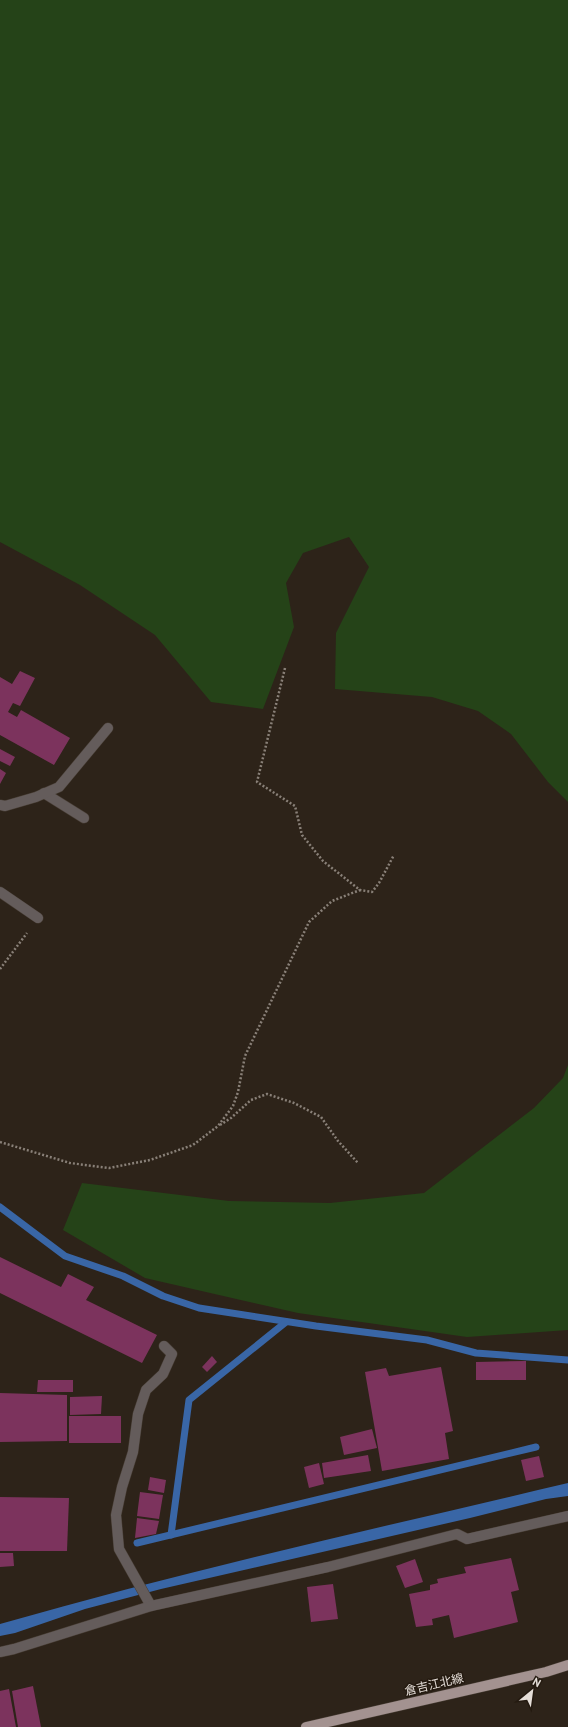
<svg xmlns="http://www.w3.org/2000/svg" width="568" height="1727" font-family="'PT Sans','Noto Sans JP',sans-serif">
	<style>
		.green { fill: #254318 }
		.water { fill: #3966a6 }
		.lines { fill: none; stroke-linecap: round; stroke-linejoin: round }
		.stream { stroke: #3966a6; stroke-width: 7 }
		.building { fill: #7c335d }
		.minor-casing { stroke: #473d34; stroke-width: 11 }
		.major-casing { stroke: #473d34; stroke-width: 11 }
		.path { stroke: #898078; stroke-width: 2.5; stroke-dasharray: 2 2; stroke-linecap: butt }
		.minor { stroke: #645c5b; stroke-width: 10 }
		.major { stroke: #a39290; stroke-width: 10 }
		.labels { text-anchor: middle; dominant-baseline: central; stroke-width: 3; stroke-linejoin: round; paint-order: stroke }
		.street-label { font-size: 12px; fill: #e5ded8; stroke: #241a10 }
	</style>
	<rect width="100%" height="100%" fill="#2d2319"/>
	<g class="green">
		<polygon points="0,0 568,0 568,802 548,782 511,734 478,711 432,697 335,689 336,633 369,567 349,537 303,553 286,583 294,627 263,709 211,702 155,635 80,585 0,542"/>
		<polygon points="568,1065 568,1330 467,1337 298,1313 145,1278 63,1230 82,1183 229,1201 330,1203 424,1193 534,1108 563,1078"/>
	</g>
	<path class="water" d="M568 1483V1496L546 1499 470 1518 161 1589 85 1609 15 1633 0 1636V1624C188 1570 378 1528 568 1483Z"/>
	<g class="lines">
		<g class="stream">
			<polyline points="0,1207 65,1256 123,1276 163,1296 199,1308 316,1326 427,1340 476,1353 568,1360"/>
			<polyline points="171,1535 189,1400 286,1322"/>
			<polyline points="137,1543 536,1447"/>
		</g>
	</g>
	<g class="building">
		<polygon points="20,671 35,678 20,706 13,703 8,712 17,717 21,710 70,738 54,765 0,735 0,677 12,684"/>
		<polygon points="0,749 15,757 10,766 0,761"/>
		<polygon points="0,769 6,773 0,784"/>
		<polygon points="0,1257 61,1287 68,1274 94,1287 86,1300 157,1335 142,1363 0,1293"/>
		<polygon points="212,1356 217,1362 207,1372 202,1367"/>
		<polygon points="526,1361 526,1380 476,1380 476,1362"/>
		<polygon points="441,1367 453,1431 445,1433 449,1459 382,1471 365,1372 386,1368 389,1376"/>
		<polygon points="38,1380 73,1380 73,1392 37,1392"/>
		<polygon points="0,1393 67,1395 67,1441 0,1442"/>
		<polygon points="102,1396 101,1414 70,1415 70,1397"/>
		<rect x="69" y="1416" width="52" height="27"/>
		<polygon points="372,1429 377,1448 344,1455 340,1437"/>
		<polygon points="368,1455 371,1471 324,1478 322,1463"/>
		<polygon points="539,1456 544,1477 526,1481 521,1460"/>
		<polygon points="319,1463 324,1484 309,1488 304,1467"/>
		<polygon points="150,1477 166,1480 164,1493 148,1490"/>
		<polygon points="140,1492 163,1495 159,1519 137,1516"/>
		<polygon points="0,1497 69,1498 67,1551 0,1551"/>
		<polygon points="137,1518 159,1521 156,1534 135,1538"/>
		<polygon points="0,1553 13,1553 14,1566 0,1567"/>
		<polygon points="511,1558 519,1590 511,1592 518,1622 454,1638 449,1615 432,1619 433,1625 416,1627 409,1594 430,1590 430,1585 438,1583 437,1579 466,1573 464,1567"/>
		<polygon points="415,1559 423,1582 405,1588 396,1566"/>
		<polygon points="333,1584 338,1619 311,1622 307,1587"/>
		<polygon points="33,1686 41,1727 18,1727 12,1691"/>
		<polygon points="9,1689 16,1727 0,1727 0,1691"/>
	</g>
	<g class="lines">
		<g class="minor-casing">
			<g id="minor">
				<polyline points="44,793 84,818"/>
				<polyline points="0,805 5,806 36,797 59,787 108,728"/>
				<polyline points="0,892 38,918"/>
				<polyline points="151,1606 119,1549 116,1515 122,1487 133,1452 138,1414 146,1390 163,1374 172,1354 164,1346"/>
				<polyline points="0,1652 14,1649 151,1606 328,1567 457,1534 467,1539 568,1516"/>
			</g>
		</g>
		<g class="major-casing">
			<polyline id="major" points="306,1727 546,1672 568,1665"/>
		</g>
		<g class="path">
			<polyline points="285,668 257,782 295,806 302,835 323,861 360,890 372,892 379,883 394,855"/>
			<polyline points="0,969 27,933"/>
			<polyline points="220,1125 231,1118 251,1100 267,1094 294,1103 321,1117 338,1141 358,1163"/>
			<polyline points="0,1142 70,1163 109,1168 150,1160 193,1145 218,1126 233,1106 238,1092 245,1056 309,922 332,901 360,890"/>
		</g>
		<use href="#minor" class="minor"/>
		<use href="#major" class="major"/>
	</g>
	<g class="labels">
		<g class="street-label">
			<text transform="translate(434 1684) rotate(-13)">倉吉江北線</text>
		</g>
	</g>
	<g transform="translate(532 1691) rotate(29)" stroke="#241a10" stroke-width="3" paint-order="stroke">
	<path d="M0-3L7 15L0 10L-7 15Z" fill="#e5ded8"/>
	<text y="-6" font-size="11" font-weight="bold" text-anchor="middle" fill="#e5ded8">N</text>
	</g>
</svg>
